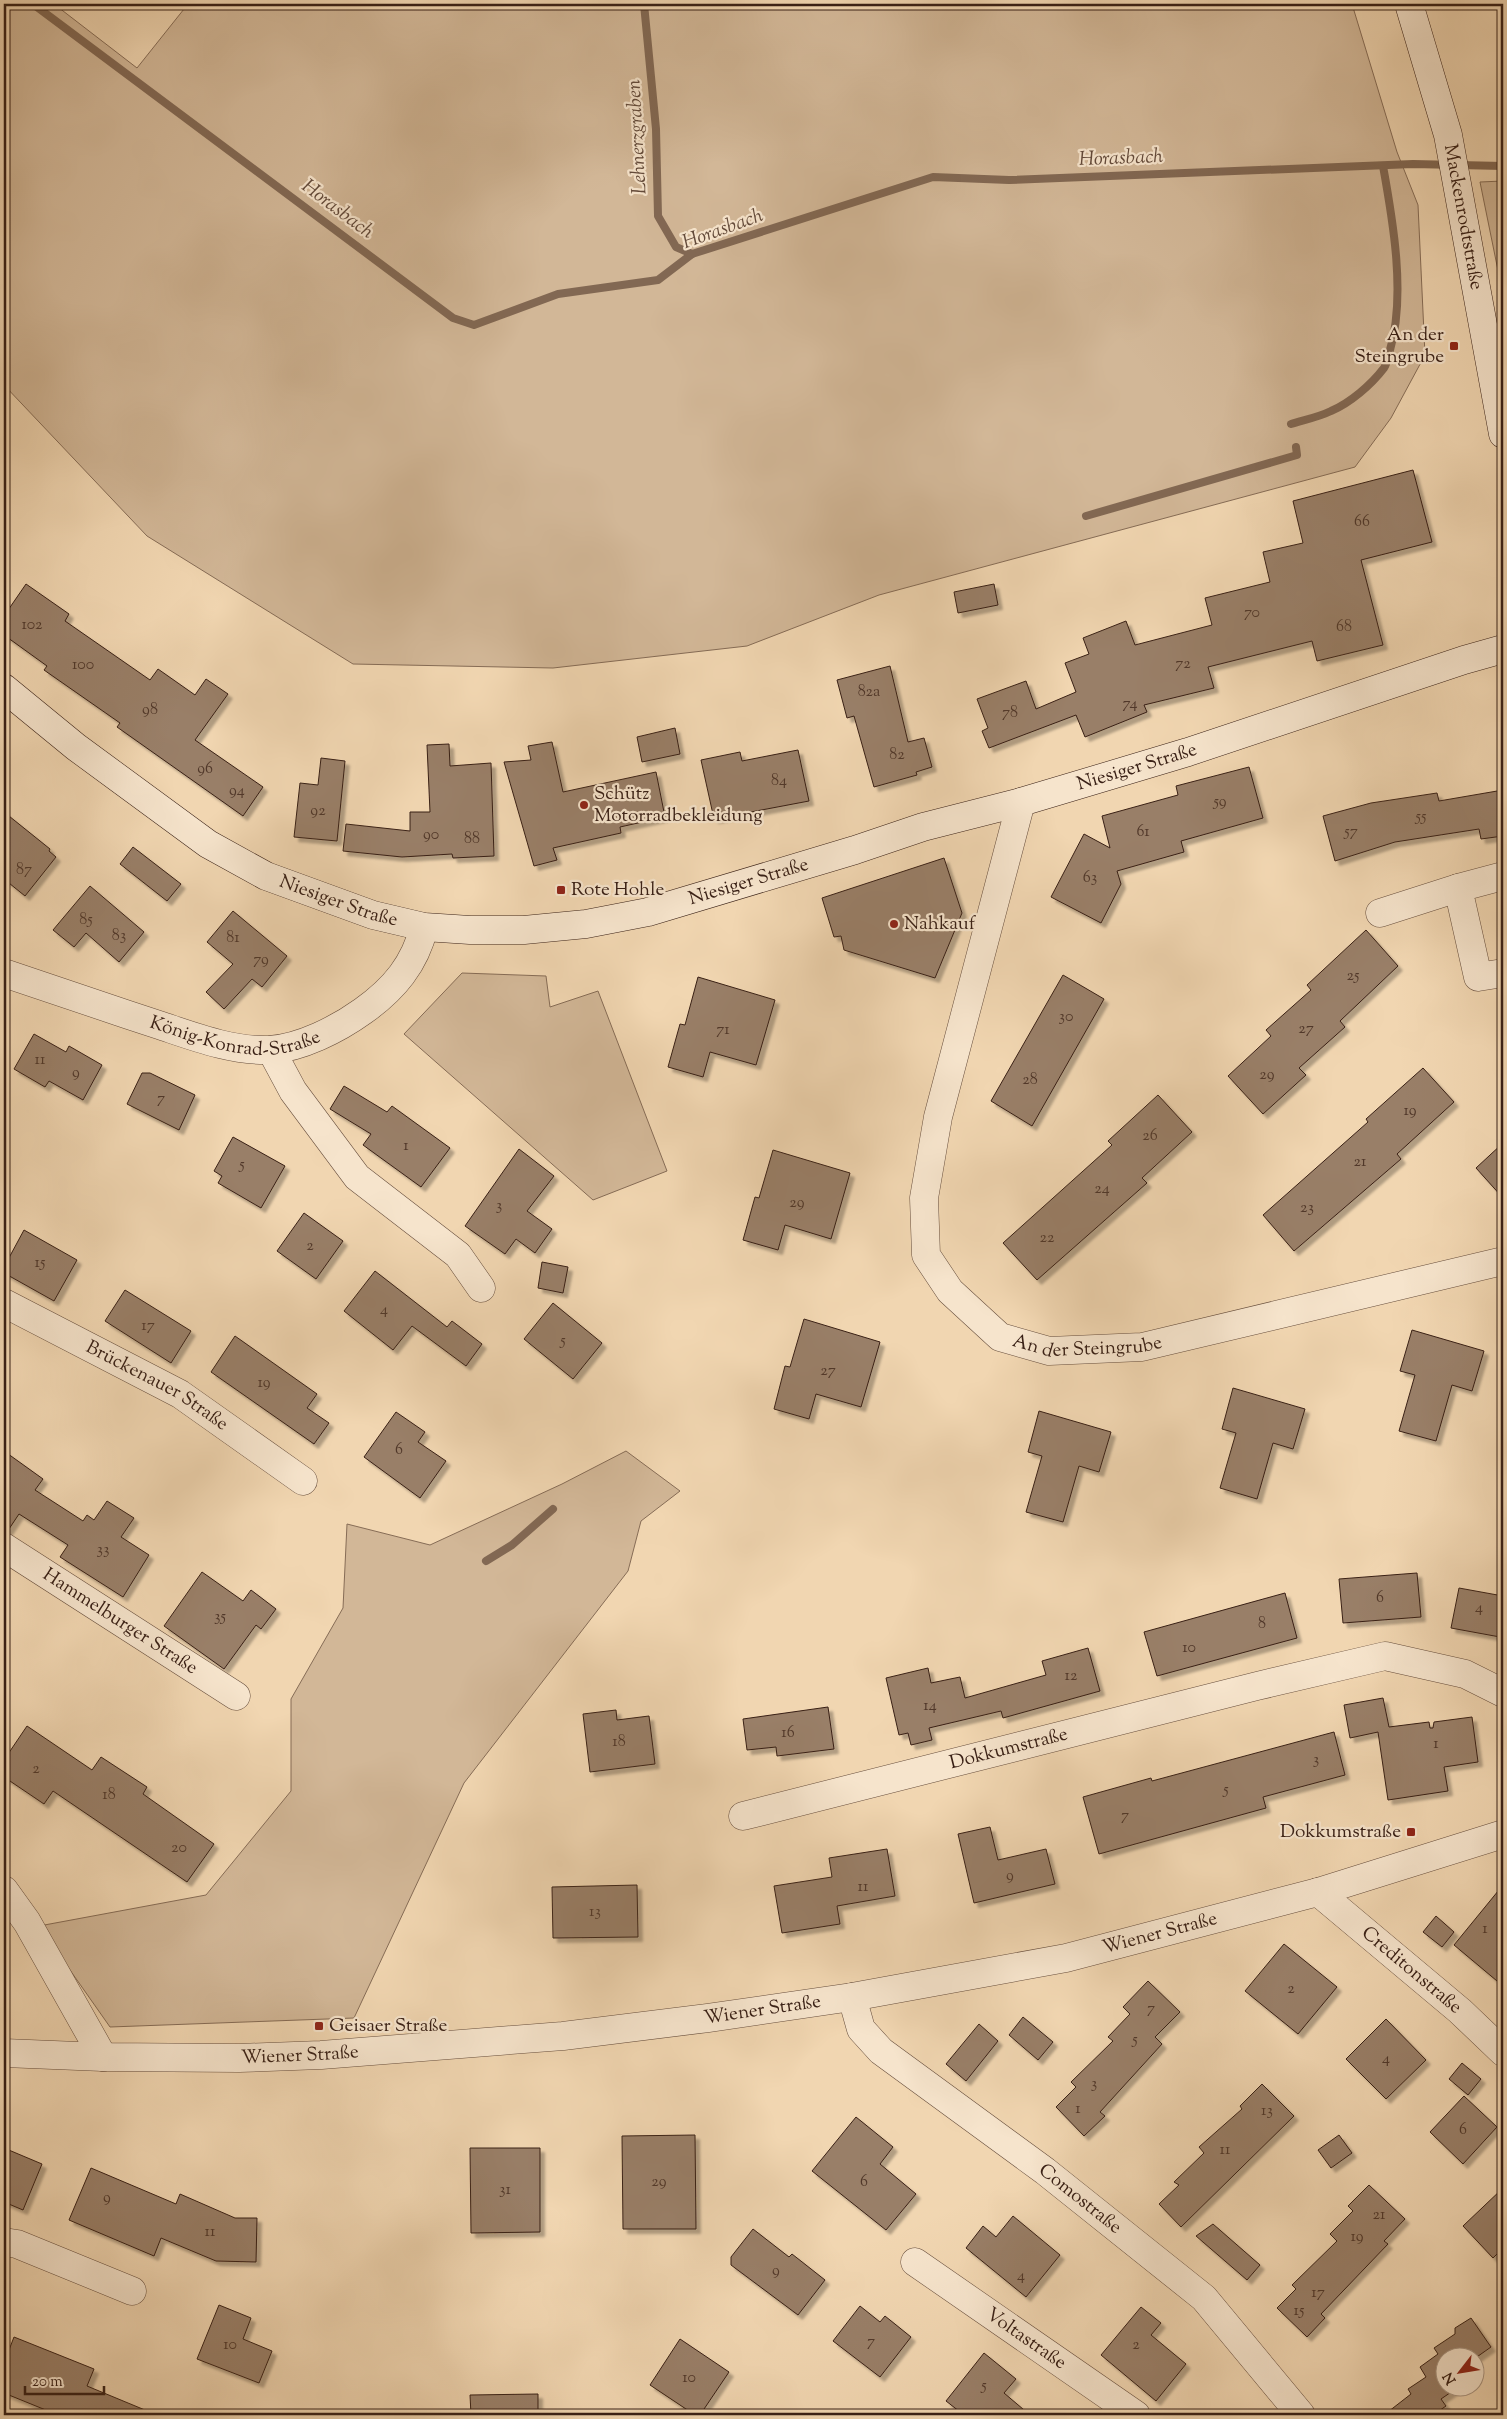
<svg xmlns="http://www.w3.org/2000/svg" width="1507" height="2419" font-family="'Sorts Mill Goudy',serif">
	<style>
		.green { fill: #d2b797; stroke: #866c56 }
		.lines { fill: none; stroke-linecap: round; stroke-linejoin: round }
		.stream { stroke: #826853; stroke-width: 8 }
		.building { fill: #997f67; stroke: #392016; filter: url(#shadow) }
		.street-casing { stroke: #674e3d; stroke-width: 29 }
		.secondary-casing { stroke: #392016; stroke-width: 29 }
		.street { stroke: #f6e4cc; stroke-width: 28 }
		.secondary { stroke: #f6e4cc; stroke-width: 28 }
		.poi-dot { fill: #8f2418; stroke: #f6e4cc; stroke-width: 2 }
		.labels { text-anchor: middle; dominant-baseline: central; stroke-width: 4.5; stroke-linejoin: round; paint-order: stroke }
		.number-label { font-size: 16px; fill: #51382a }
		.street-label { font-size: 19px; fill: #392016; stroke: #f6e4cc }
		.poi-label { font-size: 19px; fill: #392016; stroke: #f6e4cc; text-anchor: start }
		.water-label { font-size: 20px; font-style: italic; fill: #634a3a; stroke: #f6e4cc }
	</style>
	<defs>
		<filter id="shadow"><feDropShadow dx="4.5" dy="4.5" stdDeviation="1" flood-color="#0004"/></filter>
	</defs>
	<rect width="100%" height="100%" fill="#f1d6b1"/>
	<filter id="stains"><feTurbulence type="fractalNoise" baseFrequency=".004" numOctaves="4"/><feColorMatrix values="0 0 0 0 .2 0 0 0 0 .09 0 0 0 0 .02 0 0 0 .5 -.17"/></filter>
	<radialGradient id="worn" r=".72"><stop offset=".6" stop-color="#630" stop-opacity="0"/><stop offset="1" stop-color="#630" stop-opacity=".3"/></radialGradient>
	<g class="green">
		<polygon points="4,4 54,4 137,68 188,4 1352,4 1397,152 1418,205 1425,355 1391,418 1355,467 879,595 747,646 553,668 353,664 147,536 4,385"/>
		<polygon points="1503,181 1503,295 1480,182"/>
		<polygon points="462,973 546,976 550,1007 598,991 667,1171 593,1200 404,1034"/>
		<polygon points="626,1451 680,1491 641,1521 628,1571 464,1783 354,2018 110,2027 39,1926 206,1895 291,1791 291,1699 343,1608 347,1524 430,1545 562,1484"/>
	</g>
	<g class="lines">
		<g class="stream">
			<polyline points="33,4 453,318 474,325 558,294 658,280 692,254 933,177 1009,180 1413,164 1503,166"/>
			<polyline points="644,4 656,129 658,216 676,247 692,254"/>
			<path d="M1291 424C1304 420 1319 417 1331 411 1350 403 1371 385 1384 368 1387 364 1388 356 1390 350 1406 296 1393 221 1383 166"/>
			<polyline points="1086,516 1297,455 1296,447"/>
			<polyline points="486,1561 512,1545 553,1509"/>
		</g>
	</g>
	<g class="building">
		<polygon points="1413,470 1432,542 1361,560 1383,645 1317,661 1312,641 1208,667 1214,688 1144,705 1147,712 1085,737 1076,715 989,748 982,731 988,728 977,699 1026,681 1036,709 1076,692 1065,663 1089,654 1083,638 1126,621 1135,645 1212,625 1205,598 1270,582 1263,552 1303,543 1293,501"/>
		<polygon points="26,584 69,614 65,621 150,680 158,669 195,695 206,679 228,694 195,740 263,787 243,816 117,727 120,723 44,670 47,666 4,635 4,616"/>
		<polygon points="994,584 998,605 958,613 954,592"/>
		<polygon points="890,666 908,742 924,738 932,767 916,772 917,775 874,787 854,716 847,718 837,680"/>
		<polygon points="675,728 680,754 642,762 637,737"/>
		<polygon points="552,742 563,792 656,772 665,817 620,827 621,833 553,848 557,860 534,866 504,762 531,760 528,746"/>
		<polygon points="449,744 450,766 491,763 494,856 453,858 452,854 402,857 343,851 346,824 410,831 410,812 430,812 427,745"/>
		<polygon points="798,750 809,801 714,819 701,760 740,752 742,761"/>
		<polygon points="321,758 345,761 337,841 294,837 300,783 318,785"/>
		<polygon points="1249,767 1263,818 1181,841 1184,852 1117,871 1121,884 1101,923 1051,897 1084,834 1110,848 1102,816 1178,795 1176,786"/>
		<polygon points="1503,790 1503,836 1481,839 1479,829 1395,842 1335,861 1323,816 1371,803 1437,793 1439,801"/>
		<polygon points="4,812 50,849 49,851 56,857 25,896 4,879"/>
		<polygon points="133,847 181,884 167,901 120,864"/>
		<polygon points="944,858 962,913 935,978 844,950 841,936 834,937 822,898"/>
		<polygon points="90,886 144,932 119,962 86,933 74,947 53,930"/>
		<polygon points="233,911 287,956 262,987 252,979 224,1009 206,992 233,964 207,942"/>
		<polygon points="1366,930 1398,966 1340,1021 1345,1027 1299,1068 1306,1075 1263,1114 1228,1076 1271,1036 1266,1030 1311,990 1307,985"/>
		<polygon points="1063,975 1104,999 1032,1126 991,1101"/>
		<polygon points="698,977 775,1000 756,1065 710,1052 703,1077 668,1067 680,1024 685,1025"/>
		<polygon points="34,1034 66,1052 69,1046 102,1065 83,1100 49,1081 45,1087 14,1069"/>
		<polygon points="1423,1068 1454,1102 1397,1154 1401,1159 1294,1251 1263,1215 1368,1122 1366,1119"/>
		<polygon points="142,1073 150,1073 195,1095 179,1130 127,1104"/>
		<polygon points="344,1086 387,1112 392,1106 450,1148 421,1187 363,1145 371,1134 330,1109"/>
		<polygon points="1158,1095 1192,1132 1142,1178 1147,1183 1037,1280 1003,1243 1112,1145 1108,1141"/>
		<polygon points="233,1137 285,1166 261,1208 218,1183 222,1176 214,1171"/>
		<polygon points="1503,1143 1503,1198 1476,1168"/>
		<polygon points="519,1149 554,1176 527,1211 552,1229 535,1253 516,1239 505,1254 465,1226"/>
		<polygon points="773,1150 850,1173 831,1239 785,1225 778,1250 743,1240 755,1197 759,1198"/>
		<polygon points="304,1213 343,1241 316,1279 277,1251"/>
		<polygon points="24,1230 77,1260 54,1301 4,1273 4,1267"/>
		<polygon points="542,1262 568,1267 563,1293 538,1288"/>
		<polygon points="375,1271 447,1327 452,1321 482,1344 466,1366 412,1326 393,1350 344,1311"/>
		<polygon points="125,1290 191,1331 171,1363 105,1321"/>
		<polygon points="553,1303 602,1343 573,1379 524,1339"/>
		<polygon points="804,1319 880,1342 861,1407 816,1394 809,1419 774,1409 785,1366 790,1367"/>
		<polygon points="1412,1330 1484,1351 1472,1391 1452,1385 1436,1441 1399,1431 1415,1375 1400,1371"/>
		<polygon points="235,1336 317,1394 307,1408 329,1423 314,1444 211,1372"/>
		<polygon points="1233,1388 1305,1409 1293,1449 1273,1443 1257,1499 1220,1488 1236,1433 1222,1429"/>
		<polygon points="1039,1411 1111,1432 1099,1472 1079,1466 1063,1522 1026,1512 1042,1456 1028,1452"/>
		<polygon points="396,1412 425,1432 418,1442 446,1461 420,1498 364,1457"/>
		<polygon points="4,1451 43,1479 35,1490 83,1521 87,1515 94,1520 107,1501 134,1518 121,1537 149,1555 123,1597 60,1557 68,1545 19,1514 7,1532 4,1532"/>
		<polygon points="202,1572 243,1601 251,1590 276,1609 261,1629 256,1625 224,1669 164,1626"/>
		<polygon points="1417,1573 1421,1617 1343,1623 1339,1579"/>
		<polygon points="1459,1588 1503,1596 1503,1620 1500,1637 1451,1628"/>
		<polygon points="1285,1593 1297,1638 1157,1676 1144,1632"/>
		<polygon points="1088,1648 1100,1691 1003,1718 1001,1711 929,1728 932,1740 911,1745 908,1733 899,1735 886,1678 928,1668 931,1683 960,1677 965,1698 1046,1675 1042,1661"/>
		<polygon points="1383,1698 1389,1727 1429,1722 1430,1728 1433,1728 1434,1722 1472,1717 1478,1762 1444,1767 1448,1791 1388,1800 1378,1732 1350,1738 1344,1705"/>
		<polygon points="828,1707 834,1749 777,1756 776,1747 747,1750 743,1719"/>
		<polygon points="616,1710 617,1720 649,1716 655,1764 590,1772 583,1714"/>
		<polygon points="27,1726 92,1770 101,1757 147,1787 143,1794 214,1844 187,1882 53,1791 44,1804 4,1777 4,1760"/>
		<polygon points="1334,1732 1345,1775 1263,1797 1266,1808 1099,1854 1083,1797 1151,1778 1152,1781"/>
		<polygon points="990,1827 998,1860 1046,1849 1055,1884 974,1903 958,1834"/>
		<polygon points="887,1849 895,1896 837,1906 840,1924 782,1933 774,1886 832,1877 829,1858"/>
		<polygon points="637,1885 638,1937 553,1938 552,1887"/>
		<polygon points="1503,1885 1503,1986 1454,1945"/>
		<polygon points="1436,1916 1454,1932 1442,1947 1423,1932"/>
		<polygon points="1284,1944 1337,1987 1298,2034 1245,1991"/>
		<polygon points="1148,1981 1180,2012 1155,2037 1162,2044 1100,2112 1105,2116 1084,2136 1056,2107 1076,2087 1071,2082 1113,2041 1108,2037 1130,2014 1123,2007"/>
		<polygon points="1023,2017 1053,2042 1038,2060 1009,2035"/>
		<polygon points="1386,2019 1426,2060 1386,2099 1346,2059"/>
		<polygon points="979,2024 998,2041 966,2081 946,2064"/>
		<polygon points="1462,2063 1481,2079 1468,2095 1449,2079"/>
		<polygon points="1262,2084 1294,2116 1181,2227 1159,2204 1179,2185 1174,2182 1204,2153 1199,2147 1242,2109 1240,2106"/>
		<polygon points="1464,2096 1497,2127 1463,2164 1430,2132"/>
		<polygon points="856,2117 893,2147 880,2164 916,2194 886,2230 812,2171"/>
		<polygon points="695,2135 696,2229 623,2229 622,2136"/>
		<polygon points="1339,2135 1352,2153 1331,2168 1318,2150"/>
		<polygon points="4,2148 42,2164 23,2210 4,2202"/>
		<polygon points="470,2148 540,2148 540,2232 471,2233"/>
		<polygon points="91,2168 176,2204 180,2194 235,2218 257,2218 256,2262 216,2261 161,2238 154,2256 69,2220"/>
		<polygon points="1369,2185 1405,2219 1384,2241 1388,2244 1321,2314 1325,2318 1307,2337 1277,2308 1296,2289 1292,2285 1337,2241 1330,2234 1353,2211 1348,2206"/>
		<polygon points="1503,2188 1503,2248 1493,2258 1463,2226"/>
		<polygon points="1013,2216 1060,2255 1026,2297 966,2248 983,2226 996,2237"/>
		<polygon points="1213,2224 1260,2265 1247,2280 1196,2236"/>
		<polygon points="753,2229 789,2257 792,2254 825,2280 798,2315 731,2265 731,2257"/>
		<polygon points="219,2305 251,2318 243,2339 272,2351 259,2383 197,2359"/>
		<polygon points="860,2306 880,2322 885,2316 911,2337 880,2377 833,2341"/>
		<polygon points="1141,2307 1161,2323 1151,2335 1186,2364 1156,2401 1101,2355"/>
		<polygon points="1471,2318 1491,2347 1474,2359 1474,2356 1444,2356 1444,2386 1460,2386 1441,2399 1446,2406 1433,2415 1384,2415 1411,2394 1408,2389 1426,2377 1420,2367 1438,2354 1434,2348 1455,2334 1455,2328"/>
		<polygon points="14,2337 94,2369 87,2386 157,2415 58,2415 4,2393 4,2363"/>
		<polygon points="680,2339 729,2372 700,2415 695,2415 650,2385"/>
		<polygon points="984,2353 1016,2379 1004,2393 1030,2415 964,2415 946,2401"/>
		<polygon points="538,2394 538,2415 471,2415 470,2395"/>
	</g>
	<g class="lines">
		<g class="street-casing">
			<g id="street">
				<path id="s1" d="M1021 802 938 1117 924 1198 926 1255 950 1291 1000 1337 1049 1351 1142 1347 1503 1261"/>
				<polyline points="1503,876 1458,888 1478,977 1503,973"/>
				<polyline points="1380,913 1458,888"/>
				<path id="s2" d="M4 973C55 990 107 1008 159 1025 195 1037 231 1051 269 1050 301 1048 338 1029 363 1011 394 989 415 964 424 927"/>
				<polyline points="271,1050 293,1091 357,1177 458,1255 481,1288"/>
				<path id="s3" d="M4 1303 180 1394 303 1481"/>
				<path id="s4" d="M4 1547 236 1696"/>
				<path id="s5" d="M743 1816 1257 1686 1385 1656 1465 1674 1503 1693"/>
				<polyline points="4,1890 27,1922 103,2057"/>
				<path id="s6" d="M1318 1892 1460 2011 1503 2052"/>
				<path id="s7" d="M852 1997 861 2029 881 2051 1045 2171 1204 2298 1301 2415"/>
				<path id="s8" d="M4 2053 103 2057 239 2058 321 2055 563 2036 708 2018 852 1997 1066 1958 1318 1892 1503 1834"/>
				<polyline points="4,2242 17,2244 132,2291"/>
				<path id="s9" d="M915 2262 1136 2415"/>
			</g>
		</g>
		<g class="secondary-casing">
			<g id="secondary">
				<path id="s10" d="M1409 4 1448 135 1503 434"/>
				<path id="s11" d="M4 688 76 747 208 844 266 876 373 915 424 927 470 930H524L586 924 648 912 855 850 923 827 1021 802 1188 752 1464 660 1503 649"/>
			</g>
		</g>
		<use href="#street" class="street"/>
		<use href="#secondary" class="secondary"/>
	</g>
	<g class="poi-dot">
		<rect x="1449" y="341" width="10" height="10" rx="2.5"/>
		<circle cx="584" cy="805" r="5"/>
		<rect x="556" y="885" width="10" height="10" rx="2.5"/>
		<circle cx="894" cy="924" r="5"/>
		<rect x="1406" y="1827" width="10" height="10" rx="2.5"/>
		<rect x="314" y="2021" width="10" height="10" rx="2.5"/>
	</g>
	<g class="labels">
		<g class="number-label">
			<text x="1362" y="522">66</text>
			<text x="1252" y="613">70</text>
			<text x="32" y="625">102</text>
			<text x="1344" y="627">68</text>
			<text x="1183" y="664">72</text>
			<text x="83" y="665">100</text>
			<text x="869" y="692">82a</text>
			<text x="1130" y="704">74</text>
			<text x="150" y="710">98</text>
			<text x="1010" y="713">78</text>
			<text x="897" y="755">82</text>
			<text x="205" y="769">96</text>
			<text x="779" y="781">84</text>
			<text x="237" y="791">94</text>
			<text x="1220" y="802">59</text>
			<text x="318" y="811">92</text>
			<text x="1421" y="817">55</text>
			<text x="1143" y="832">61</text>
			<text x="1351" y="832">57</text>
			<text x="431" y="835">90</text>
			<text x="472" y="839">88</text>
			<text x="24" y="870">87</text>
			<text x="1090" y="878">63</text>
			<text x="86" y="920">85</text>
			<text x="119" y="936">83</text>
			<text x="233" y="938">81</text>
			<text x="261" y="960">79</text>
			<text x="1353" y="976">25</text>
			<text x="1066" y="1017">30</text>
			<text x="1306" y="1029">27</text>
			<text x="723" y="1030">71</text>
			<text x="40" y="1060">11</text>
			<text x="76" y="1073">9</text>
			<text x="1267" y="1075">29</text>
			<text x="1030" y="1080">28</text>
			<text x="161" y="1099">7</text>
			<text x="1410" y="1111">19</text>
			<text x="1150" y="1136">26</text>
			<text x="406" y="1146">1</text>
			<text x="1360" y="1162">21</text>
			<text x="242" y="1165">5</text>
			<text x="1102" y="1189">24</text>
			<text x="797" y="1203">29</text>
			<text x="499" y="1206">3</text>
			<text x="1307" y="1208">23</text>
			<text x="1047" y="1238">22</text>
			<text x="310" y="1246">2</text>
			<text x="40" y="1263">15</text>
			<text x="384" y="1310">4</text>
			<text x="148" y="1326">17</text>
			<text x="563" y="1341">5</text>
			<text x="828" y="1371">27</text>
			<text x="264" y="1383">19</text>
			<text x="399" y="1450">6</text>
			<text x="103" y="1550">33</text>
			<text x="1380" y="1598">6</text>
			<text x="1479" y="1608">4</text>
			<text x="220" y="1617">35</text>
			<text x="1262" y="1624">8</text>
			<text x="1189" y="1648">10</text>
			<text x="1071" y="1676">12</text>
			<text x="930" y="1706">14</text>
			<text x="788" y="1733">16</text>
			<text x="619" y="1742">18</text>
			<text x="1436" y="1744">1</text>
			<text x="1316" y="1760">3</text>
			<text x="36" y="1769">2</text>
			<text x="1226" y="1790">5</text>
			<text x="109" y="1795">18</text>
			<text x="1125" y="1816">7</text>
			<text x="179" y="1848">20</text>
			<text x="1010" y="1876">9</text>
			<text x="863" y="1887">11</text>
			<text x="595" y="1912">13</text>
			<text x="1485" y="1929">1</text>
			<text x="1291" y="1989">2</text>
			<text x="1151" y="2009">7</text>
			<text x="1135" y="2040">5</text>
			<text x="1386" y="2059">4</text>
			<text x="1094" y="2084">3</text>
			<text x="1078" y="2109">1</text>
			<text x="1267" y="2111">13</text>
			<text x="1463" y="2130">6</text>
			<text x="1225" y="2150">11</text>
			<text x="659" y="2182">29</text>
			<text x="864" y="2182">6</text>
			<text x="505" y="2190">31</text>
			<text x="107" y="2198">9</text>
			<text x="1379" y="2215">21</text>
			<text x="210" y="2232">11</text>
			<text x="1357" y="2237">19</text>
			<text x="776" y="2271">9</text>
			<text x="1021" y="2276">4</text>
			<text x="1318" y="2293">17</text>
			<text x="1299" y="2311">15</text>
			<text x="871" y="2342">7</text>
			<text x="230" y="2345">10</text>
			<text x="1136" y="2345">2</text>
			<text x="689" y="2378">10</text>
			<text x="984" y="2386">5</text>
		</g>
		<g class="street-label">
			<text stroke="none"><textPath href="#s10" startOffset="220">Mackenrodtstraße</textPath></text>
			<text stroke="none"><textPath href="#s11" startOffset="1225">Niesiger Straße</textPath></text>
			<text stroke="none"><textPath href="#s11" startOffset="820">Niesiger Straße</textPath></text>
			<text stroke="none"><textPath href="#s11" startOffset="400">Niesiger Straße</textPath></text>
			<text stroke="none"><textPath href="#s2" startOffset="242">König-Konrad-Straße</textPath></text>
			<text stroke="none"><textPath href="#s1" startOffset="665">An der Steingrube</textPath></text>
			<text stroke="none"><textPath href="#s3" startOffset="174">Brückenauer Straße</textPath></text>
			<text stroke="none"><textPath href="#s4" startOffset="138">Hammelburger Straße</textPath></text>
			<text stroke="none"><textPath href="#s5" startOffset="274">Dokkumstraße</textPath></text>
			<text stroke="none"><textPath href="#s8" startOffset="1166">Wiener Straße</textPath></text>
			<text stroke="none"><textPath href="#s6" startOffset="122">Creditonstraße</textPath></text>
			<text stroke="none"><textPath href="#s8" startOffset="761">Wiener Straße</textPath></text>
			<text stroke="none"><textPath href="#s8" startOffset="296">Wiener Straße</textPath></text>
			<text stroke="none"><textPath href="#s7" startOffset="311">Comostraße</textPath></text>
			<text stroke="none"><textPath href="#s9" startOffset="135">Voltastraße</textPath></text>
		</g>
		<g class="poi-label">
			<text x="1444" y="335" text-anchor="end">An der<tspan x="1444" dy="22">Steingrube</tspan></text>
			<text x="594" y="794">Schütz<tspan x="594" dy="22">Motorradbekleidung</tspan></text>
			<text x="571" y="890">Rote Hohle</text>
			<text x="904" y="924">Nahkauf</text>
			<text x="1401" y="1832" text-anchor="end">Dokkumstraße</text>
			<text x="329" y="2026">Geisaer Straße</text>
		</g>
		<g class="water-label">
			<text transform="translate(638 137) rotate(-93)">Lehnerzgraben</text>
			<text transform="translate(1121 159) rotate(-2)">Horasbach</text>
			<text transform="translate(337 210) rotate(37)">Horasbach</text>
			<text transform="translate(723 230) rotate(-20)">Horasbach</text>
		</g>
	</g>
	<rect width="1507" height="2419" fill="none" stroke="#f1d6b1" stroke-width="20"/>
	<rect x="5" y="5" width="1497" height="2409" fill="none" stroke="#392016" stroke-width="2.5"/>
	<rect x="10" y="10" width="1487" height="2399" fill="none" stroke="#392016"/>
	<g transform="translate(1460 2372) rotate(239)"><circle r="24" fill="#f6e4cc" stroke="#aa9683"/>
	<path d="M0-4L9 19L0 12L-9 19Z" fill="#8f2418"/>
	<text y="-8" font-size="14" font-weight="bold" text-anchor="middle" fill="#392016">N</text>
	</g>
	<path d="M25 2386v8h79v-8" fill="none" stroke="#392016" stroke-width="2.5"/>
	<text x="32" y="2386" font-size="15" fill="#392016" stroke="#f6e4cc" stroke-width="4" paint-order="stroke">20 m</text>
	<rect width="100%" height="100%" filter="url(#stains)"/>
	<rect width="100%" height="100%" fill="url(#worn)"/>
</svg>
